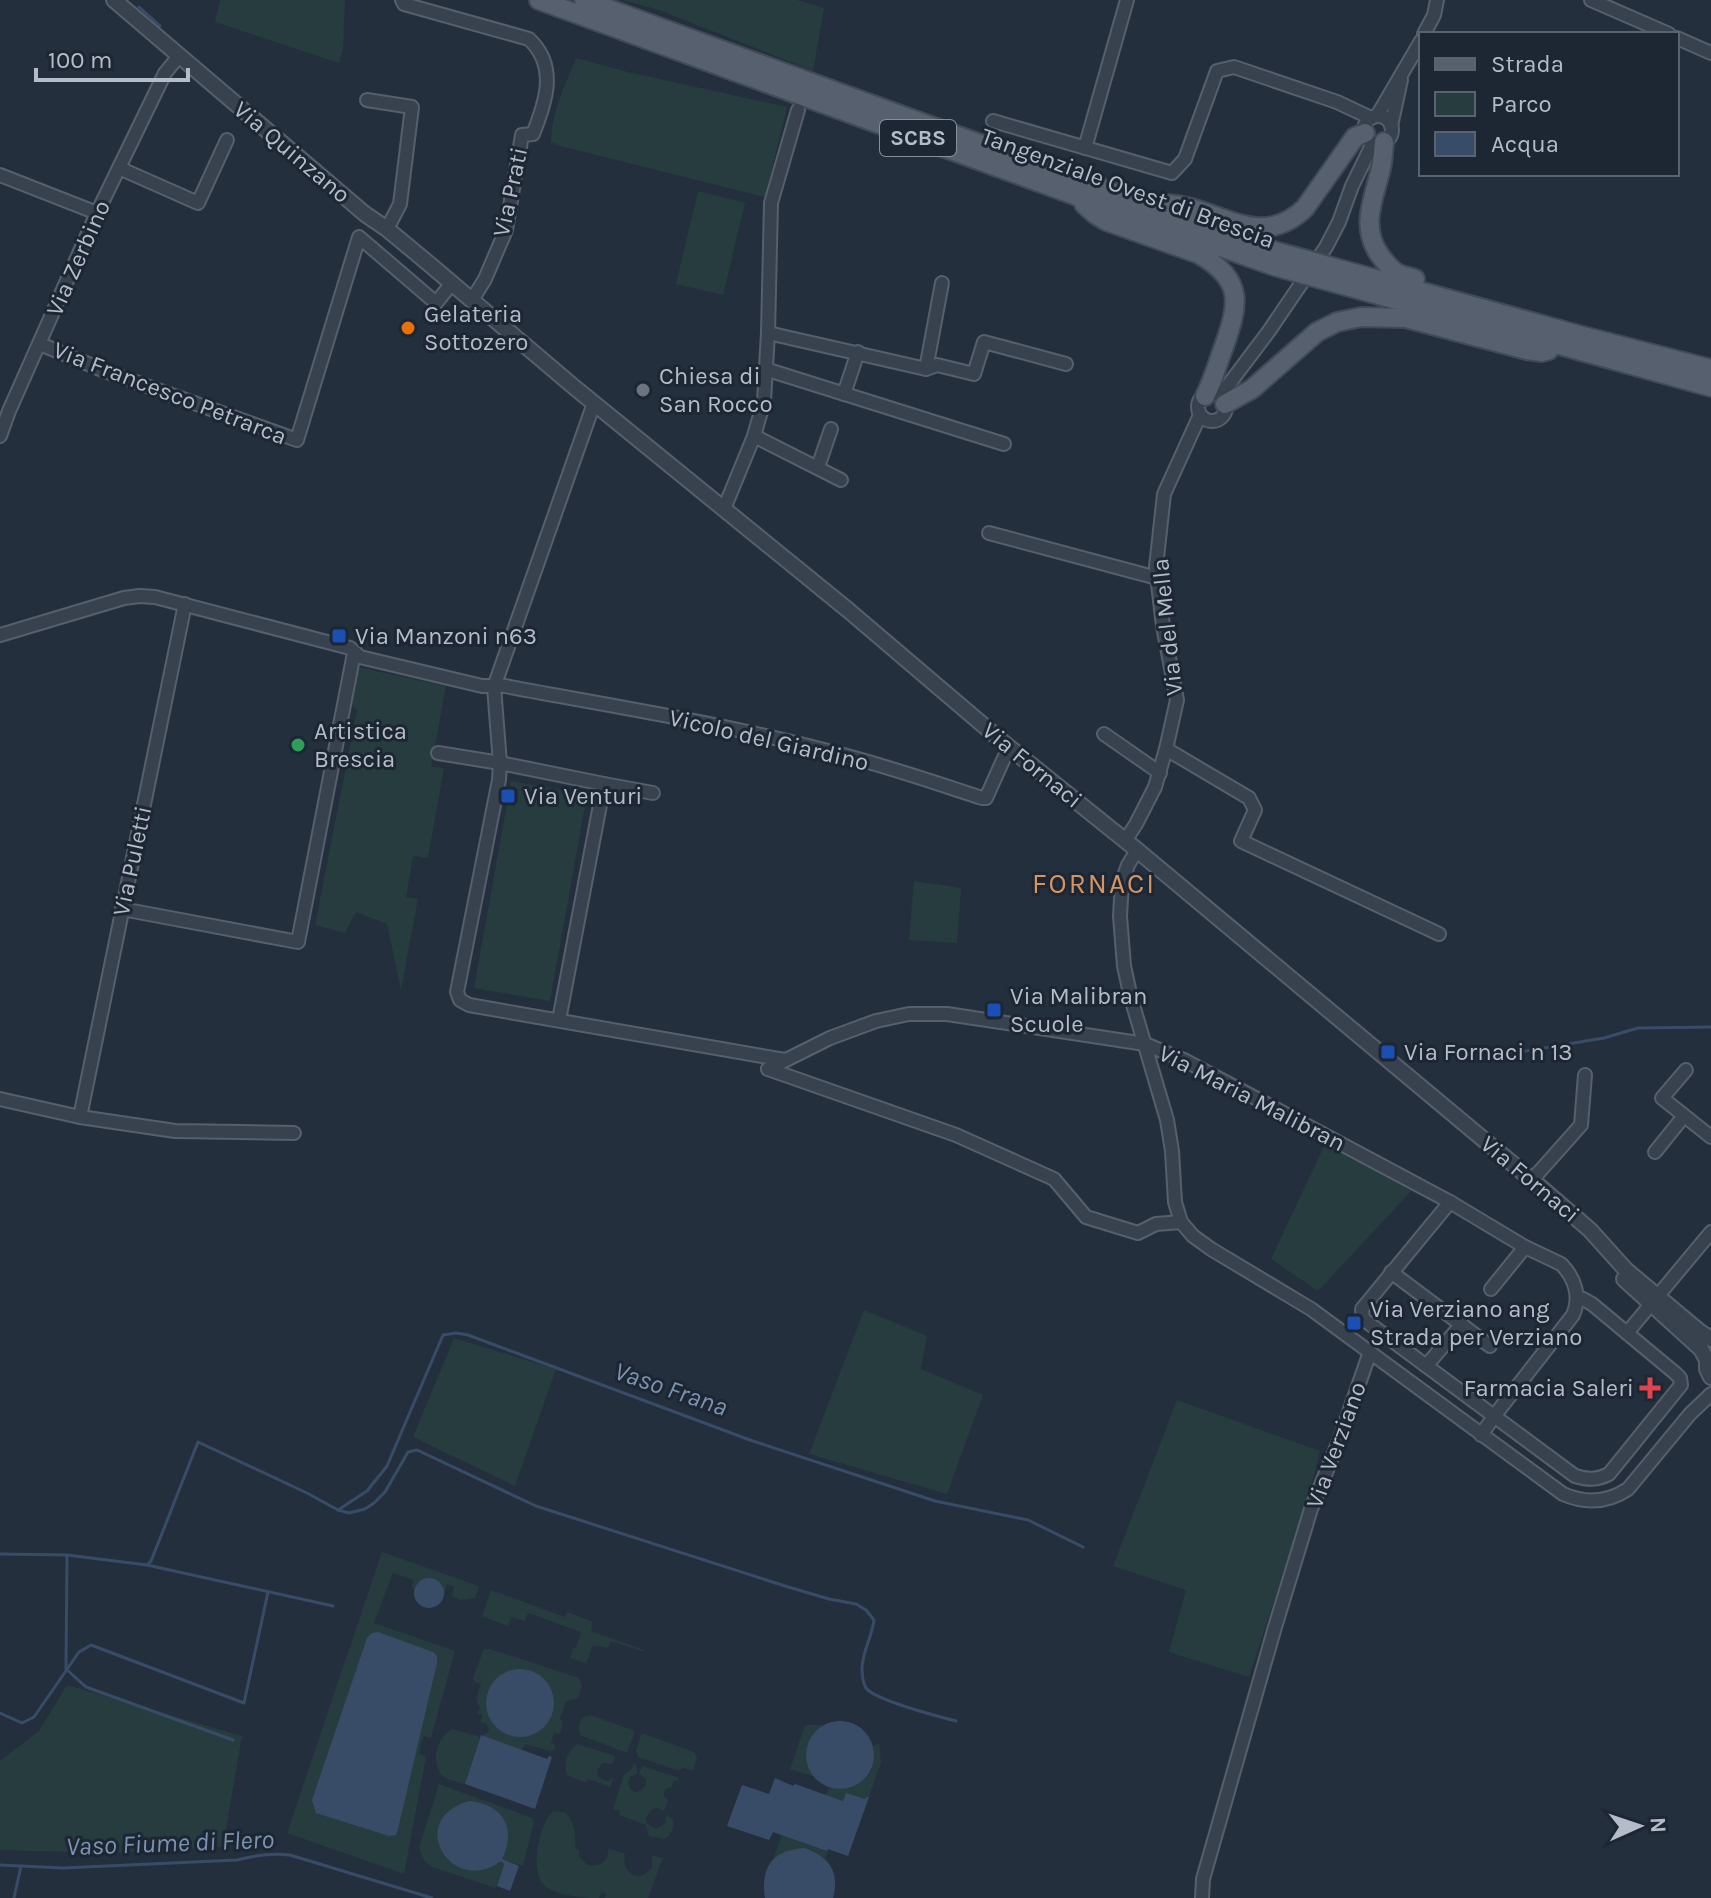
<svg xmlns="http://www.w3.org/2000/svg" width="1711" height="1898" font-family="Karla,sans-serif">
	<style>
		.green { fill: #263c3f }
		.water { fill: #394c67 }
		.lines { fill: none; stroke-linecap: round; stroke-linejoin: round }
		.stream { stroke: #394c67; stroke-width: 3 }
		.minor-casing { stroke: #565f6c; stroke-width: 16 }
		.tertiary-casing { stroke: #565f6c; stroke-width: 18 }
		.primary-casing { stroke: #414a57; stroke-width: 22 }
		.minor { stroke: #38414e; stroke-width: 12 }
		.tertiary { stroke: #38414e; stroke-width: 14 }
		.primary { stroke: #56606e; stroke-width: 18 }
		.primary-bridge-casing { stroke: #414a57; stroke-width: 22; stroke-linecap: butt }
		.primary-bridge { stroke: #56606e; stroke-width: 18 }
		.food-dot { fill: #e8710a; stroke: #1d2633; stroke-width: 3 }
		.worship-dot { fill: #6b7280; stroke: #1d2633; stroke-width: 3 }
		.transit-dot { fill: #1a4fb4; stroke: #1d2633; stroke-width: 3 }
		.leisure-dot { fill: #2e9e5b; stroke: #1d2633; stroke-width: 3 }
		.health-dot { fill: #e0444e; stroke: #1d2633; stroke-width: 3 }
		.labels { text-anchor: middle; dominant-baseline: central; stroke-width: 6; stroke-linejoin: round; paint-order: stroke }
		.shield { fill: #1d2633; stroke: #878f9c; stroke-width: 2 }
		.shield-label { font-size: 22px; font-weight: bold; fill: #b4bcc9 }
		.street-label { font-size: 24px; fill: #b4bcc9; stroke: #1d2633 }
		.poi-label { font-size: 24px; fill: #b4bcc9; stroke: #1d2633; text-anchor: start }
		.water-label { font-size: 26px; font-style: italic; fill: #7c92b1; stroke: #1d2633 }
		.quarter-label { font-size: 28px; letter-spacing: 2px; fill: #d59563; stroke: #1d2633 }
	</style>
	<rect width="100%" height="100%" fill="#242f3e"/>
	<g class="green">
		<polygon points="220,0 345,0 343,48 339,63 215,22"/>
		<polygon points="622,0 797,0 824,8 813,71 659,10"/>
		<path d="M576 58 628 72 787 107 765 197 561 146 551 142C552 111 565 85 576 58Z"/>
		<polygon points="698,191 745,203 723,295 676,284"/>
		<polygon points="357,667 446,686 431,767 444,768 428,858 413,856 406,897 418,899 401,990 387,924 356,912 345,933 315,925 357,710 348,703"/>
		<polygon points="511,781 587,795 550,1001 474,988"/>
		<polygon points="914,881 961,888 957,943 909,940"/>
		<polygon points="1325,1144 1413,1189 1318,1291 1271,1259"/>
		<polygon points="864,1310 927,1336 921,1369 983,1395 947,1494 809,1454"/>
		<polygon points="454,1338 556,1369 515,1486 413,1437"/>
		<polygon points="1177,1400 1320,1451 1308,1498 1249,1677 1169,1652 1186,1590 1113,1566"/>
		<polygon points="382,1552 479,1586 475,1598 461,1600 452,1596 454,1587 447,1584 444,1595 444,1593 417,1583 415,1589 412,1588 414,1580 393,1573 374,1623 455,1651 431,1738 423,1736 419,1753 426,1757 404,1874 287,1833"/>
		<polygon points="491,1590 565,1617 567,1612 593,1622 591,1631 647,1651 641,1651 611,1641 608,1648 593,1645 586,1663 570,1658 573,1648 576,1648 581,1632 528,1613 525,1621 511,1617 508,1626 482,1616"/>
		<polygon points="486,1649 490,1649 579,1678 582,1686 578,1698 566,1701 560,1718 563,1722 560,1734 554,1733 551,1743 555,1745 554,1750 550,1751 525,1744 522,1750 482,1736 488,1732 489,1728 486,1724 480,1722 483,1715 478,1713 480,1706 477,1703 478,1699 476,1698 481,1684 475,1682 473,1678 483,1651"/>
		<polygon points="67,1685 242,1736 223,1847 111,1853 0,1850 0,1761 39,1731"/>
		<path d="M590 1715 635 1731 627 1753 580 1735C576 1725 580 1717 590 1715Z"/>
		<polygon points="805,1725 824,1725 820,1727 812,1775 815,1777 790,1769"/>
		<path d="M453 1729 480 1737 465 1784C457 1782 446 1780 441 1774 430 1760 438 1735 453 1729Z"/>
		<polygon points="642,1733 694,1752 697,1758 693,1771 684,1768 680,1769 679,1771 638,1757 636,1750"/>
		<polygon points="879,1743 881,1762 869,1797 867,1797 866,1800 843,1801 826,1795 829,1788 841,1789 853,1787 873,1746"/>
		<path d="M577 1744 615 1756 612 1764 603 1763 597 1770 598 1776 603 1780 609 1781 614 1777 610 1787 588 1779 586 1783 567 1775C563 1765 567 1750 577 1744Z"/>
		<path d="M634 1763 636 1764 637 1774 630 1777 628 1783 630 1789 635 1792 641 1791 646 1785V1779L639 1774 642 1766 679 1778 678 1782 674 1780 672 1787C667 1787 663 1790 664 1796L668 1801 664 1811 658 1808 652 1809 646 1817 647 1824 656 1829 665 1824 666 1815 673 1819C675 1827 671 1836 664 1839L649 1836 646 1825 619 1815 620 1811 613 1809 624 1774 631 1770Z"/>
		<path d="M439 1784 532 1818 534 1822 523 1866 505 1860 496 1888 432 1867C424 1861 419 1855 420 1844Z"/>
		<path d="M554 1811 566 1813C575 1824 576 1834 575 1848L579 1850V1856L586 1864C598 1869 609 1862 608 1848L625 1854C621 1875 640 1884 652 1867V1855L663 1858 648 1898H605L606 1894 602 1892 599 1898C583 1898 558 1896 545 1886 529 1873 539 1820 554 1811Z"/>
		<path d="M782 1835 829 1849 825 1859C808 1846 789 1845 773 1860Z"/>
	</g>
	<g class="water">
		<circle cx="429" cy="1593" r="15"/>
		<polygon points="378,1632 433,1652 437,1656 437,1663 398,1829 396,1835 389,1836 316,1813 312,1800 367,1638 372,1633"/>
		<circle cx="520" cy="1703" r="34"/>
		<circle cx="840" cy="1755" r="34"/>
		<polygon points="481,1735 547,1759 549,1756 552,1757 535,1809 465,1784"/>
		<polygon points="775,1778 793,1786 795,1784 843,1801 846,1793 865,1799 867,1797 869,1797 848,1856 828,1849 827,1851 773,1832 769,1840 727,1826 742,1785 769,1794"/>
		<path d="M470 1801C504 1805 517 1829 502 1859L519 1866 510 1891 497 1886 504 1864 501 1861C451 1898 404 1818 470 1801Z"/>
		<path d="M804 1848C829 1856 840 1872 833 1898H765C760 1867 773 1850 804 1848Z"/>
	</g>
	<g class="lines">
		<g class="stream">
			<polyline points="139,7 160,26"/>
			<polyline points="1478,1059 1604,1038 1638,1028 1711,1027"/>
			<polyline points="338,1510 367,1491 387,1466 443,1335 456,1333 468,1335 750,1440 935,1501 1028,1520 1083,1547"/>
			<path d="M0 1554 67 1555 147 1565 151 1561 159 1541 198 1442 307 1493 338 1510 349 1513 365 1509 374 1503 385 1492 408 1452 417 1450 536 1506 785 1586 829 1599 856 1604 866 1610 874 1620C872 1637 862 1652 862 1669 862 1675 863 1683 866 1688 876 1701 937 1716 956 1721"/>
			<polyline points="67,1555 66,1669 86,1687 233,1740"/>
			<polyline points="147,1565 333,1606"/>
			<polyline points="0,1713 22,1723 34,1717 79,1652 91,1645 244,1703 268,1592"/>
			<path d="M0 1865 63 1868 237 1860C255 1855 271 1853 290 1855L432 1898"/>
			<polyline points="14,1898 21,1866"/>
		</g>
		<g class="minor-casing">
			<g id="minor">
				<path d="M402 0 404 4 529 39C558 66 546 102 533 134L522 135 506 230 485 279 472 300"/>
				<polyline points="1591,0 1669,34"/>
				<polyline points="1424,34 1434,15 1437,0"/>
				<polyline points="1677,38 1711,53"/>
				<polyline points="367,100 412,107 400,204 387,229"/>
				<polyline points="1377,116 1421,41"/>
				<circle cx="1378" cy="130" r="14"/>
				<polyline points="993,121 1172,173 1185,159 1217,71 1234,67 1337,102 1371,118"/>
				<polyline points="1391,126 1401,80"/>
				<polyline points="1085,148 1127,0"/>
				<polyline points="119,168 198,203 227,140"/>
				<polyline points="0,175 97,213"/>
				<polyline points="768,333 926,369 937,365 974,374 984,342 1066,364"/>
				<polyline points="40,344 105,371 297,440 359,237 436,303 452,283"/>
				<polyline points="765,369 1004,444"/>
				<polyline points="926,369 942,283"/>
				<circle cx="1212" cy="407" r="14"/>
				<polyline points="844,394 858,352"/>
				<polyline points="1220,396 1269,331 1326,247 1339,222 1352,186 1373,143"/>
				<polyline points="594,403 494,687 500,763 499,780 457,992 460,1000 469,1005 785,1060"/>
				<polyline points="0,436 9,411 97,213 165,73 179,56"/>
				<polyline points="754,436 841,480"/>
				<polyline points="818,467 831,429"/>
				<polyline points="724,509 754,436 764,401 768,333 771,203 798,110"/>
				<polyline points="989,533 1157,578"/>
				<path d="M0 635 124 598 140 596 155 597 350 648 360 657 482 686H505C611 706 719 723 824 750 878 763 930 781 982 798H986L1004 758 1010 748"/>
				<polyline points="1104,734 1160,773"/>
				<polyline points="1166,749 1249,798 1255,810 1241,841 1439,934"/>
				<polyline points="438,753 500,763 604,784 559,1020"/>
				<polyline points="604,784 653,793"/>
				<polyline points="1125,841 1136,824 1155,787 1166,749 1177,700 1163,626 1156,567 1164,494 1200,415"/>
				<path d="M1137 850 1128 865 1122 882 1120 916 1124 966 1131 998 1167 1120 1172 1151 1175 1202 1181 1222 1193 1236 1211 1249 1311 1309 1563 1494C1586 1504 1607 1503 1628 1489L1690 1414 1711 1394"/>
				<polyline points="122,909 298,942 354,653"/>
				<path d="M768 1069 830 1038 876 1021 909 1014H947L1145 1044 1186 1061 1450 1202 1525 1247 1561 1264C1575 1278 1581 1297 1573 1315L1495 1415 1481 1435"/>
				<polyline points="768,1069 956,1135 1054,1179 1086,1217 1138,1233 1156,1224 1181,1222"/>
				<polyline points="1686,1070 1662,1098 1711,1137"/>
				<polyline points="0,1099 80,1117 175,1131 294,1133"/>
				<polyline points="80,1117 185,604"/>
				<polyline points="1655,1152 1684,1116"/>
				<polyline points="1532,1180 1581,1125 1585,1075"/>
				<path d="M1450 1202 1362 1309 1363 1319 1575 1476C1588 1480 1597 1480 1609 1474L1681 1385 1680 1378 1675 1373 1592 1304 1583 1299 1577 1298"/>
				<polyline points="1391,1272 1490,1346"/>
				<polyline points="1491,1289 1525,1247"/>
				<polyline points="1627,1333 1711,1232"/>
				<polyline points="1426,1366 1462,1324"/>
				<polyline points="1202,1898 1203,1879 1275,1627 1311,1509 1339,1441 1370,1352"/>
			</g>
		</g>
		<g class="tertiary-casing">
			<g id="tertiary">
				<polyline points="114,0 365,214 387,229 428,263 574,387 848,610 1010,748 1137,850 1532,1180 1590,1230 1626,1270 1700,1332 1711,1339"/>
				<polyline points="1624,1279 1701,1349 1707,1360 1707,1369 1711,1377"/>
			</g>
		</g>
		<g class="primary-casing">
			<g id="primary">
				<polyline points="539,0 1077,196 1274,266 1299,273"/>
				<polyline points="584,0 1277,252 1307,260"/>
				<path d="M1384 142C1383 151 1383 160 1381 168 1374 198 1360 226 1379 254 1384 261 1390 269 1397 273 1402 276 1409 277 1415 279"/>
				<path d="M1084 204 1095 214 1106 221 1199 254C1245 281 1239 304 1223 349 1217 365 1213 381 1205 396"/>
				<path d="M1159 204C1213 201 1256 255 1305 208L1355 137 1365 133"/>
				<polyline points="1328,266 1575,334 1711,369"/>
				<polyline points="1321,279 1711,387"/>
				<polyline points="1225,404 1252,389 1317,332 1337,322 1361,317 1406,318 1527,350 1542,352 1549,350"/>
			</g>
		</g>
		<use href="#minor" class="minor"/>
		<use href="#tertiary" class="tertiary"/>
		<use href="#primary" class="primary"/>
		<g class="primary-bridge-casing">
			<g id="primary-bridge">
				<polyline points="1307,260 1328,266"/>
				<polyline points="1299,273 1321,279"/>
			</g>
		</g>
		<use href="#primary-bridge" class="primary-bridge"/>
	</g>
	<circle class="food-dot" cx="408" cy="328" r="8"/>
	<circle class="worship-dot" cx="643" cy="390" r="8"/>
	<g class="transit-dot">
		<rect x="331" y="628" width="16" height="16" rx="4"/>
		<rect x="500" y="788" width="16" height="16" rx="4"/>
		<rect x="986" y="1002" width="16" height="16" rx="4"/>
		<rect x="1380" y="1044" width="16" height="16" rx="4"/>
		<rect x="1346" y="1315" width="16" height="16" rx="4"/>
	</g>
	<circle class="leisure-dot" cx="298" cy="745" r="8"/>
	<path class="health-dot" d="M1646 1376h8v8h8v8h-8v8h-8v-8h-8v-8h8z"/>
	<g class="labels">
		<rect class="shield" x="880" y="120" width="76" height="36" rx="6"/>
		<g class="shield-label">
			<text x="918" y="138">SCBS</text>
		</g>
		<g class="street-label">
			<text transform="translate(292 152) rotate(40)">Via Quinzano</text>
			<text transform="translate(1128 188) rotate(20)">Tangenziale Ovest di Brescia</text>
			<text transform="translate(510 192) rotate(-78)">Via Prati</text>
			<text transform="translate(78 258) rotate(-66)">Via Zerbino</text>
			<text transform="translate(170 393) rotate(21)">Via Francesco Petrarca</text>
			<text transform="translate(1167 627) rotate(-96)">Via del Mella</text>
			<text transform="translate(769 740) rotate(13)">Vicolo del Giardino</text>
			<text transform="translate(1032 765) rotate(39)">Via Fornaci</text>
			<text transform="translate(132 861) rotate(-78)">Via Puletti</text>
			<text transform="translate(1252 1098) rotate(27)">Via Maria Malibran</text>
			<text transform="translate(1530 1179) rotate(40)">Via Fornaci</text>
			<text transform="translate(1336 1445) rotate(-70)">Via Verziano</text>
		</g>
		<g class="poi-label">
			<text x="424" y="314">Gelateria<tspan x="424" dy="28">Sottozero</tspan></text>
			<text x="659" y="376">Chiesa di<tspan x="659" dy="28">San Rocco</tspan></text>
			<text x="355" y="636">Via Manzoni n63</text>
			<text x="314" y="731">Artistica<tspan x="314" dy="28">Brescia</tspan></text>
			<text x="524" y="796">Via Venturi</text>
			<text x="1010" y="996">Via Malibran<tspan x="1010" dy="28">Scuole</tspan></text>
			<text x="1404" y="1052">Via Fornaci n 13</text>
			<text x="1370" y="1309">Via Verziano ang<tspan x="1370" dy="28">Strada per Verziano</tspan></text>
			<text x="1634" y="1388" text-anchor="end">Farmacia Saleri</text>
		</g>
		<g class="water-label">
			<text transform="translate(671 1389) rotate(19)">Vaso Frana</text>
			<text transform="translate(170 1843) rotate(-2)">Vaso Fiume di Flero</text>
		</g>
		<g class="quarter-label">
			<text x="1094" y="883">FORNACI</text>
		</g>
	</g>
	<rect x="1419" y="32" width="260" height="144" fill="#1d2633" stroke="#59626f" stroke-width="2"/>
	<rect x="1435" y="58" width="40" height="12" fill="#56606e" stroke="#59626f" stroke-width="2"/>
	<text x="1491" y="72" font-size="24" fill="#b4bcc9">Strada</text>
	<rect x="1435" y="92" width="40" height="24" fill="#263c3f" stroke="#59626f" stroke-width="2"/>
	<text x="1491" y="112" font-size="24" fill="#b4bcc9">Parco</text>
	<rect x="1435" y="132" width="40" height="24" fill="#394c67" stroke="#59626f" stroke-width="2"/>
	<text x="1491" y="152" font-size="24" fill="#b4bcc9">Acqua</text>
	<g transform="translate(1639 1826) rotate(87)" stroke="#1d2633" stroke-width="6" paint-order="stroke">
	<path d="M0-6L14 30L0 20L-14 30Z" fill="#b4bcc9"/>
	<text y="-12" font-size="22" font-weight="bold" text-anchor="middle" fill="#b4bcc9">N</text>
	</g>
	<path d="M36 68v12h152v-12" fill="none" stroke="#b4bcc9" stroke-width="4"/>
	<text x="48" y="68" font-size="24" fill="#b4bcc9" stroke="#1d2633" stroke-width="6" paint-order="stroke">100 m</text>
</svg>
